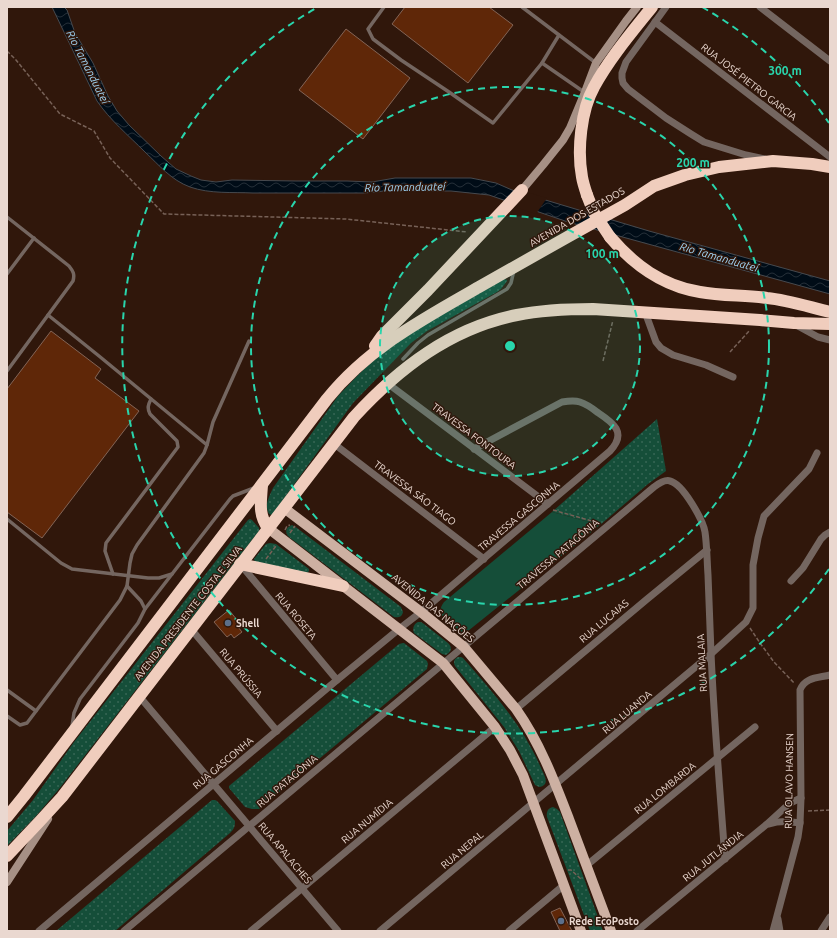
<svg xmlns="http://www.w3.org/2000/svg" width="837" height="938" font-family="Ubuntu,sans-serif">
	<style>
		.grass { fill: url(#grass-dots) }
		.garden { fill: #154e39 }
		.water { fill: url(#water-waves); stroke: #46494e }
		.pier { fill: #30170b }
		.building { fill: #5f2708; stroke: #836456 }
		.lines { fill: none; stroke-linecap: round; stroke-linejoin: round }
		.path { stroke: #776157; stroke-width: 1.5; stroke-dasharray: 4 2; stroke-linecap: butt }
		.lane { stroke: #746660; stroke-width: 3.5 }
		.street { stroke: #746660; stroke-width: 7 }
		.secondary { stroke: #a69085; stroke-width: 8 }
		.primary { stroke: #cdb0a2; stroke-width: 10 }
		.highway { stroke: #f0cdbd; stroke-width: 12 }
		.highway-bridge { stroke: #f0cdbd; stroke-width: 12 }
		.ring { fill: none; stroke: #29d5ac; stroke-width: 2; stroke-dasharray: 7 5 }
		.service-dot { fill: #5c6f8a; stroke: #30170b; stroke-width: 1.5 }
		.labels { text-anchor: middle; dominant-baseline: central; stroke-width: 3; stroke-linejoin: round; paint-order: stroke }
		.street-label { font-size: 10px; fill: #ead8d0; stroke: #30170b }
		.poi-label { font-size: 10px; font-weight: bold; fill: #ead8d0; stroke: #30170b; text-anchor: start }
		.water-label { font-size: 11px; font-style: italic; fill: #a0d6f7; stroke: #30170b }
		.centre { fill: #29d5ac; stroke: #30170b; stroke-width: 2 }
		.ring-label { font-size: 12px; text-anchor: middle; font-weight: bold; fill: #29d5ac; stroke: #30170b; stroke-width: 3; stroke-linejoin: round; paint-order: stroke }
	</style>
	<defs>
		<pattern id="grass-dots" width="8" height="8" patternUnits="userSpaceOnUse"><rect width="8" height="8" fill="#154e39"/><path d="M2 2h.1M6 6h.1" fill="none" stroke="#376755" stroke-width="1.8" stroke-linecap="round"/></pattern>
		<pattern id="water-waves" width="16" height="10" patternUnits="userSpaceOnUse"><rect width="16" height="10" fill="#000c17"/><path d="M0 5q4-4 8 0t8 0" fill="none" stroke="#252f38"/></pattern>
	</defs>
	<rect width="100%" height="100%" fill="#30170b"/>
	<g class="grass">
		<path d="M504 279 507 280V281L501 289 497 292 427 331 411 343 353 403 272 515 269 514C264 505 269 497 273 488L338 396 358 375 378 356 417 329Z"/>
		<polygon points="657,419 666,471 648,484 600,525 552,512"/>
		<polygon points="250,519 252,520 259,528 259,531 59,789 36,816 7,846 7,831 33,800 74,742 248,520"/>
		<path d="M292 525 297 528 401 607 403 612C402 617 398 618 394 617L289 537C284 532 286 527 292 525Z"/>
		<polygon points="270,543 276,544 309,569 309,571 307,573 255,562 254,559 266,544"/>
		<path d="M418 622H421L424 624 448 643C453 648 451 652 446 655L442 654 414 633C412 628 414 624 418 622Z"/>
		<polygon points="403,643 404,643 427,661 428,664 427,669 259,809 252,809 245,807 229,788 229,786 399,644"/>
		<path d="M458 657H461L463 658C493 692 523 726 541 768 544 775 551 785 539 787L535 785 519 751 504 727 455 666C453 662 454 659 458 657Z"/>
		<path d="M212 800H215L217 801 235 821C235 827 234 829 230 833L115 931H56Z"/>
		<path d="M553 807 557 809 560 812 603 931H590L547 817C546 812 548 808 553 807Z"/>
	</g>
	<path class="garden" d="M552 512 600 525 468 631 465 632H462C452 625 433 616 444 602Z"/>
	<path class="water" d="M52 7H64L67 10 75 33 93 63 108 96 117 111 129 125 161 156 176 169 191 176 201 180 216 182 232 180 296 181H347L372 182 395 178H471L496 183 512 190 649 231 830 281V294L568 222 489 195 451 191H401L389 190 377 192 363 193C326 193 290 193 253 193 232 192 210 194 190 187 171 180 159 165 145 152 128 135 110 120 97 101Z"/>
	<polygon class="pier" points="516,189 547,198 536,214 503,203"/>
	<g class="building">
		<polygon points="405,7 489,7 513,25 468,83 392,24"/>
		<polygon points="346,29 410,78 363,139 299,90"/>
		<polygon points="51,331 101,369 95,378 139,411 42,538 7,512 7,389"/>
		<polygon points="229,610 241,625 238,627 242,632 234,638 231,634 227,637 214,622"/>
		<polygon points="560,908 572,931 560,931 551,912"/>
	</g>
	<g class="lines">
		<g class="path">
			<polyline points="7,51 16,60 60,114 94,131 110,158 164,214 346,219 467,232"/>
			<polyline points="730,352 750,330"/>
			<polyline points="603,361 613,320"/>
			<polyline points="553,510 599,523"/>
			<polyline points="285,530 287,526 290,525"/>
			<polyline points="290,533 295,526"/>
			<polyline points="266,559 276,546"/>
			<polyline points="750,628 760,643 774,662 795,684"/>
			<polyline points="808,811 830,810"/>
			<polyline points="568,870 571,870 581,879"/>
		</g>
		<g class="lane">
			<polyline points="384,7 368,29 373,39 401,60 449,92 493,123 542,63"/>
			<polyline points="522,7 596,63"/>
			<polyline points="559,35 542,63 584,92"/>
			<path d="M7 217 69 266C73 271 75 274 73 281L7 371"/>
			<polyline points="7,274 34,238"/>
			<polyline points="48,315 99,356 207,445"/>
			<polyline points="403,359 418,343 428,335 507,289 511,283 514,270"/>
			<polyline points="7,519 61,563 72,569 148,578 159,578 172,574"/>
			<path d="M113 574 105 551 106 543 178 447 177 441 150 414C147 408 148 405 151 399"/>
			<polyline points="127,586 141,601 145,609"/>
			<polyline points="7,690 36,711"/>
			<polyline points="7,716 20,725 27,723 120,600 127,586 130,563 132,554 137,545 204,453 207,445 213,422 249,341"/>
			<polyline points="72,726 74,713 80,699 138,623 145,609 230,499 233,496 254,488"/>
		</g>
		<g class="street">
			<polyline points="666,7 626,62 622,73 622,78 623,83 628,89 666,118 691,134 704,142 746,155 765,159"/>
			<polyline points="760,7 830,61"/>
			<polyline points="655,22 830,157"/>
			<polyline points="645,312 656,342 661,348 673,355 706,365 733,377"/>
			<polyline points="796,325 818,337 830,340"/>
			<polyline points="387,383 548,504"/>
			<polyline points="333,443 484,559"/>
			<polyline points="241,565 337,680"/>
			<polyline points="791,581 803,568 821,539 825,535 830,532"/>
			<polyline points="191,629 277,731"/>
			<polyline points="139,696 338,931"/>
			<polyline points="516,709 646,600 707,550"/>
			<path d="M769 824C780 820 790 821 800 823"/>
			<polyline points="587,865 755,727"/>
			<polyline points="778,919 780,931"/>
			<path d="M39 931 337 680 399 629 421 612 610 451C628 432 612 422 597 412 592 408 586 404 580 402 574 400 568 401 562 402L474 449"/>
			<path d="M124 931 654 487C658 484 665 479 670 481 683 484 703 520 705 532 707 546 707 561 708 575 709 601 710 627 711 653 714 722 720 790 725 859"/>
			<polyline points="251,931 495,727"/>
			<polyline points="380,931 711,654 746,622 753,608 753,565 758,538 764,516 809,469 817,453"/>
			<polyline points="509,931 564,885"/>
			<polyline points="637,931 767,824 790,803 801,798"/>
			<path d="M773 931 798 837 800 823 801 798 800 690C805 677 818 678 830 675"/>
			<polyline points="821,931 830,917"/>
		</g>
		<g class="secondary">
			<polyline points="522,190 543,165 563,140 570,128 585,92 596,63 626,21 637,7"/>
			<polyline points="7,882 48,819"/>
		</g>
		<g class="primary">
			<path d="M284 508 421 612 464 647 516 709C540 743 554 780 569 819 583 856 597 894 611 931"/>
			<polyline points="268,528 443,663 495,727 510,750 523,775 581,931"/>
		</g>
		<g class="highway">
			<path d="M587 195C585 189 583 183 582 177 577 150 581 110 594 87 609 59 632 32 652 7"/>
			<path d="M610 237C634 265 662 286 700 292 721 296 745 295 767 298 788 300 809 307 830 312"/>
			<polyline points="375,346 382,336 428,290 522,190"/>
			<path d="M262 485C261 502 258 514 268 528"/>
			<polyline points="240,564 343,586"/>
			<path d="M7 817 24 796 327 399C368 348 423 319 479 287 528 259 576 232 625 205L654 186 685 175 719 167 773 161 812 164 830 167"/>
			<path d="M7 856 40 821 62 797 354 417C399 368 451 328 517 315 542 310 567 309 593 309L760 320 794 323 830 324"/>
		</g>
		<polyline class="highway-bridge" points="587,195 594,213 610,237"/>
	</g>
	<circle cx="510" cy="346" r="130" fill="#29d5ac" fill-opacity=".12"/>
	<g class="ring">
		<circle cx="510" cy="346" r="130"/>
		<circle cx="510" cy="346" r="259"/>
		<path d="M829 569A389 389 0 1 1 318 7M702 7A389 389 0 0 1 829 123"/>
	</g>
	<g class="service-dot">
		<circle cx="228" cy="623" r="4"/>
		<circle cx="561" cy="921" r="4"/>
	</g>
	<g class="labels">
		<g class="street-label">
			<text transform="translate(749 82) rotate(38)">RUA JOSÉ PIETRO GARCIA</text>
			<text transform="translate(577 217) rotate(-30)">AVENIDA DOS ESTADOS</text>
			<text transform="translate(474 436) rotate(37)">TRAVESSA FONTOURA</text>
			<text transform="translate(415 493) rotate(37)">TRAVESSA SÃO TIAGO</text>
			<text transform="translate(519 516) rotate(-40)">TRAVESSA GASCONHA</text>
			<text transform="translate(558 554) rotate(-40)">TRAVESSA PATAGÔNIA</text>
			<text transform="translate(433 608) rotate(39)">AVENIDA DAS NAÇÕES</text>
			<text transform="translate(188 613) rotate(-52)">AVENIDA PRESIDENTE COSTA E SILVA</text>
			<text transform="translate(296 616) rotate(50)">RUA ROSETA</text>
			<text transform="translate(604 621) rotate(-40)">RUA LUCAIAS</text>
			<text transform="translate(702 663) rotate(-93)">RUA MALAIA</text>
			<text transform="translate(241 673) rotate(50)">RUA PRÚSSIA</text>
			<text transform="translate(627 712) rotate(-40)">RUA LUANDA</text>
			<text transform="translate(223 763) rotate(-40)">RUA GASCONHA</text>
			<text transform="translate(287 781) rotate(-40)">RUA PATAGÔNIA</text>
			<text transform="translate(789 781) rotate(-89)">RUA OLAVO HANSEN</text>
			<text transform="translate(665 788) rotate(-39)">RUA LOMBARDA</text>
			<text transform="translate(367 821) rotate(-40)">RUA NUMÍDIA</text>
			<text transform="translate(462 850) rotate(-40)">RUA NEPAL</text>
			<text transform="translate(285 853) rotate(50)">RUA APALACHES</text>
			<text transform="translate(713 856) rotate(-39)">RUA JUTLÂNDIA</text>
		</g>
		<g class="poi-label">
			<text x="236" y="623">Shell</text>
			<text x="569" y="921">Rede EcoPosto</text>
		</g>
		<g class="water-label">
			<text transform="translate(88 67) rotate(63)">Rio Tamanduateí</text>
			<text transform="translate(405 187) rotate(-1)">Rio Tamanduateí</text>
			<text transform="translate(719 257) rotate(16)">Rio Tamanduateí</text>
		</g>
	</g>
	<circle cx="510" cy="346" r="6" class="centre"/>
	<g class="ring-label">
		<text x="785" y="75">300 m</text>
		<text x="693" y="167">200 m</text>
		<text x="602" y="258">100 m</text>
	</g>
	<rect width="837" height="938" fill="none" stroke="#ead8d0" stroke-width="16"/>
</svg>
